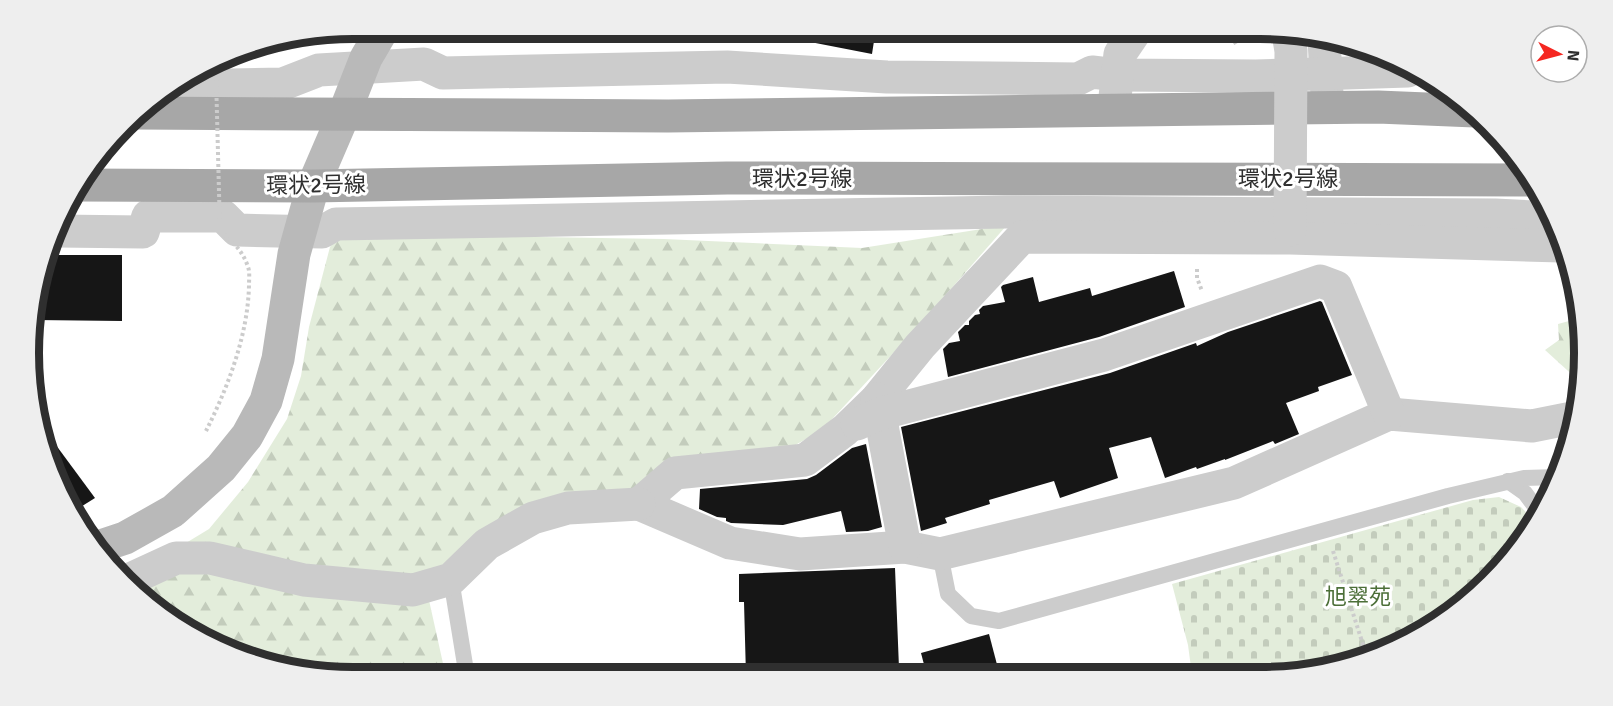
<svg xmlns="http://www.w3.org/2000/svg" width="1613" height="706" font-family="Signika,'Noto Sans JP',sans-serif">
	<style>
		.forest { fill: url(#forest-firs) }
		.cemetery { fill: url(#cemetery-stones) }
		.building { fill: #161616 }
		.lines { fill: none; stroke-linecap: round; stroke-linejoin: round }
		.path { stroke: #ccc; stroke-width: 4; stroke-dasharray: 3 3; stroke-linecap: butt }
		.lane { stroke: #ccc; stroke-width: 16 }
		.street { stroke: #ccc; stroke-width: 33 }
		.secondary { stroke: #b9b9b9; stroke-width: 33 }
		.primary { stroke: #a7a7a7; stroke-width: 33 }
		.path-bridge { stroke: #ccc; stroke-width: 4; stroke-dasharray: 3 3; stroke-linecap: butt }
		.street-bridge { stroke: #ccc; stroke-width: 33 }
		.labels { text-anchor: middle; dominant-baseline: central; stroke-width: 6; stroke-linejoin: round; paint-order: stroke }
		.street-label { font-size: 22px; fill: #2f2f2f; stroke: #fff }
		.park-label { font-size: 22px; fill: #4c6f38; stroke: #fff }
		.rim { fill: none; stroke: #2f2f2f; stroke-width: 8 }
	</style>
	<defs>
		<pattern id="forest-firs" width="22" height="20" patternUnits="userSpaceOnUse" patternTransform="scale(1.5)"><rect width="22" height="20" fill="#e3eddb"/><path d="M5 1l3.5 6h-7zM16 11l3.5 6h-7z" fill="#c3ccbc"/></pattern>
		<pattern id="cemetery-stones" width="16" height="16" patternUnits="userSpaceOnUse" patternTransform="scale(1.5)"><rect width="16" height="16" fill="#e3eddb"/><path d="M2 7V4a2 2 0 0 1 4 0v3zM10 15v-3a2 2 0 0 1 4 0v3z" fill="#c3ccbc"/></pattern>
	</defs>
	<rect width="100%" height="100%" fill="#fff"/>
	<g class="forest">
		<polygon points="1007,225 922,322 822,430 790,448 727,453 462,564 423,573 446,677 353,677 248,660 139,597 117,570 176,549 209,529 248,482 287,419 301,376 309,327 330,247 340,234 664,239 862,248"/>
		<polygon points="1580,318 1584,332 1578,380 1545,350 1559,340 1558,324"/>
	</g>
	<polygon class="cemetery" points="1499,497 1521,507 1535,522 1530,534 1458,610 1384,653 1303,675 1192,675 1188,645 1172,584 1473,500"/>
	<g class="building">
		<polygon points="801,28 876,28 872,54 800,40"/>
		<polygon points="48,255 122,255 122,321 35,320 35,290"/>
		<polygon points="1174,271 1185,307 1099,337 948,377 943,349 949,343 960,341 958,332 965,325 969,325 969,321 975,315 980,314 979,310 983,306 1005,302 1001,287 1003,285 1033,277 1039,302 1090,288 1092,296"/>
		<polygon points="1320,301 1322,302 1352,375 1318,387 1319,391 1286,403 1299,434 1275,444 1273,441 1225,460 1225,459 1197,469 1196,467 1165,478 1151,437 1109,448 1118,478 1060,498 1054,481 989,500 990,504 945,518 947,523 921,531 901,427 1110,373 1196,343 1197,346 1228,332"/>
		<polygon points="50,437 95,498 71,513 44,441"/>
		<polygon points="866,444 882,527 868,531 846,532 841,511 783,525 731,523 726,521 726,518 717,517 699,509 700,489 807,479 816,475 852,448"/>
		<polygon points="895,568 899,668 746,676 744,602 739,602 739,574"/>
		<polygon points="989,634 1000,676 927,676 921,653"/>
	</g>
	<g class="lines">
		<g class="path">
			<polyline points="1236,44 1232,38 1235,34 1257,29"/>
			<polyline points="1197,269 1197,278 1202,291"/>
			<polyline points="1333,551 1367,657"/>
		</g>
		<g class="lane">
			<polyline points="1508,481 1525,493 1540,513"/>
			<polyline points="940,554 948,594 971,616 999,621 1448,496 1524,478 1558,477"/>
			<polyline points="451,579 467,677"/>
		</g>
		<g class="street">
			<polyline points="1324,39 1327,94"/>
			<polyline points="179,86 283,84 319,70 424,64 443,73 727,67 887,77 1078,79 1092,72 1117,75 1256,76 1408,71"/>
			<polyline points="1115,97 1120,54 1137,29"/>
			<polyline points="57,231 143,232 148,216 223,216 237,230 322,232 336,224 1006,212 1495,215 1553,218"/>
			<polyline points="1561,246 1290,238 1022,237 920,346 877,399 845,430 805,460 675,473 639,504 730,543 800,554 905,547 940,554 1234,483 1389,414 1532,426 1572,418"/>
			<polyline points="877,399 905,547"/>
			<polyline points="857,424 879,414 1104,355 1320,281 1336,287 1389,414"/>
			<polyline points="126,581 176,558 210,558 304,580 413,590 451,579 487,544 533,518 568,508 639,504"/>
		</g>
		<polyline class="secondary" points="98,547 125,538 173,511 221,468 247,436 266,401 278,359 294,254 313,186 344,114 366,58 383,29"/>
		<g class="primary">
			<polyline points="136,113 668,116 1378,107 1475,111"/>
			<polyline points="76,185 313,186 727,178 1528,180"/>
		</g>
		<path class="path-bridge" d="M196 76H216L220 231C232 241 243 251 248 267 250 272 249 279 249 285 248 335 228 387 206 431"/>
		<polyline class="street-bridge" points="1288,33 1291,51 1290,230"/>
	</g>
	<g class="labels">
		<g class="street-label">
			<text x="802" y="178">環状2号線</text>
			<text x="1288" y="178">環状2号線</text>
			<text transform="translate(316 185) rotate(-1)">環状2号線</text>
		</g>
		<g class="park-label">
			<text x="1358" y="596">旭翠苑</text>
		</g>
	</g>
	<path d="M0 0H1613V706H0ZM353 39H1260A314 314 0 0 1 1574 353V353A314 314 0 0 1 1260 667H353A314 314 0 0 1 39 353V353A314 314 0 0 1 353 39Z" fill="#eee" fill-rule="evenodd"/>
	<path class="rim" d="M353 39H1260A314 314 0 0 1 1574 353V353A314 314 0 0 1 1260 667H353A314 314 0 0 1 39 353V353A314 314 0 0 1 353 39Z"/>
	<g transform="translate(1559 54) rotate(96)"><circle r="28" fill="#ffffff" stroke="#acacac" stroke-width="1.5"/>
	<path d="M0-4.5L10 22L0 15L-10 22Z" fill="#f52721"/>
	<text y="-9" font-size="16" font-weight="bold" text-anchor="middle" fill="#2f2f2f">N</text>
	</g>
</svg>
